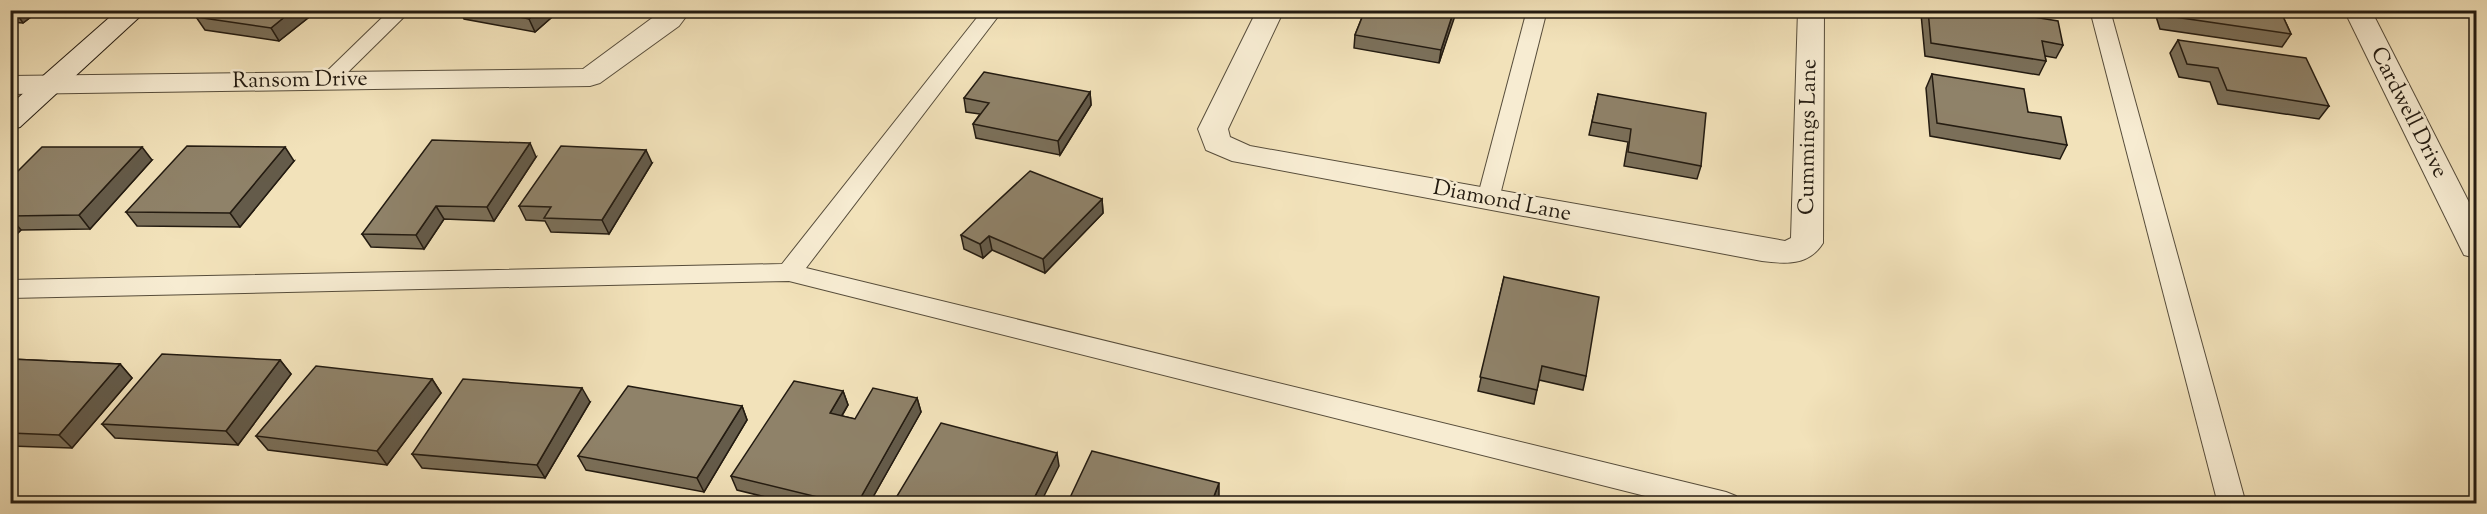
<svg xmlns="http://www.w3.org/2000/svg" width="2487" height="514" font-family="'Sorts Mill Goudy',serif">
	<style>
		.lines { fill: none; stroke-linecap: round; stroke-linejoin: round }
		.lane-casing { stroke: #574d3b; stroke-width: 2 }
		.street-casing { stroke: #574d3b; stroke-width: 2 }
		.secondary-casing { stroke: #231b11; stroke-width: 2 }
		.lane { fill: #f7ecd2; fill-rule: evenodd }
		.street { fill: #f7ecd2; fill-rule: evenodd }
		.secondary { fill: #f7ecd2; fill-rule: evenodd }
		.wall { fill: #7b705a; stroke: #231b11; stroke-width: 1.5 }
		.shaded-wall { fill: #645b4a; stroke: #231b11; stroke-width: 1.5 }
		.building { fill: #8f8269; stroke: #231b11; stroke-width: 1.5 }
		.labels { text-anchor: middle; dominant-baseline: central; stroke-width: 5; stroke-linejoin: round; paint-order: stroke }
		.street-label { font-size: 22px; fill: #231b11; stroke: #f7ecd2 }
	</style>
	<rect width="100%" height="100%" fill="#f2e2ba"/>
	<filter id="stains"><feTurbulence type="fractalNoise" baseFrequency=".00333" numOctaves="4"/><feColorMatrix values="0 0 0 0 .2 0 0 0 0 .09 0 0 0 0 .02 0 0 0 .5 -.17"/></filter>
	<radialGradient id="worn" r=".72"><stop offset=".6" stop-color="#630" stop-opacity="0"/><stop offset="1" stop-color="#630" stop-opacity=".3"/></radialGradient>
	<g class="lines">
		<g class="lane-casing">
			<g id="lane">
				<polygon points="390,10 411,10 336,84 329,86 322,84 319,80 322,76"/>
				<polygon points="983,10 1003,10 806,268 1726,492 1736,496 1740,504 1677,504 789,281 10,298 10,280 782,264"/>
				<polygon points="1527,10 1547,10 1499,199 1496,204 1488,207 1480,204 1477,199"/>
				<polygon points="2090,10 2110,10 2246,504 2218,504"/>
			</g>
		</g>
		<g class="street-casing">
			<g id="street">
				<polygon points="663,10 691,10 679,26 600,83 590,86 10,94 10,76 583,69"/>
				<path d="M1257 10H1284L1228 129 1230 137 1250 146 1785 241 1791 238 1798 10H1824L1823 243C1809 266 1785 264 1762 261L1232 161 1206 150 1198 129Z"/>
				<polygon points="2344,10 2371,10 2476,216 2476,258 2464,255 2460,247"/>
			</g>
		</g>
		<g class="secondary-casing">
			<polygon id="secondary" points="118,10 147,10 20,127 10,130 10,105"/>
		</g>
		<use href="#lane" class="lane"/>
		<use href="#street" class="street"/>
		<use href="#secondary" class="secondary"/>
	</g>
	<g class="wall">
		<polygon points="10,10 40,10 23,23 10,22"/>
		<polygon points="205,10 318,10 279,41 205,30 196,17"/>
		<polygon points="460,10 560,10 535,32 464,19"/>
		<polygon points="1139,10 1164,10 1162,14"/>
		<polygon points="1365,10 1456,10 1439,63 1354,48 1355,35"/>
		<polygon points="1923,10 1989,10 2063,45 2056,58 2045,56 2046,61 2039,75 1925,56 1921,14"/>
		<polygon points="2154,10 2280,10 2291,34 2282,47 2160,29"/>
		<polygon points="2178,40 2329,106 2319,119 2218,104 2210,82 2179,77 2170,53"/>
		<polygon points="1932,74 2028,112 2067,145 2060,159 1930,136 1926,88"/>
		<polygon points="1090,92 1091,105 1060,155 976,138 973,124 980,114 966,112 964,98"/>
		<polygon points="1598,94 1701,166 1697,179 1624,166 1628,142 1589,135"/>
		<polygon points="536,157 494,221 444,219 424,249 371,247 362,234"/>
		<polygon points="152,160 90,229 21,230 10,240 10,179"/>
		<polygon points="294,161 240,227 137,226 126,212"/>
		<polygon points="652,163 609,234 551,232 545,221 526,220 519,206"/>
		<polygon points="1102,199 1103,213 1045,273 992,250 983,258 964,249 961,235"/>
		<polygon points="1504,277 1586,376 1583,390 1539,380 1534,404 1478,391"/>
		<polygon points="10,359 120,364 132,378 72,448 10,446"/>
		<polygon points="280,360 291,374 238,445 115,438 102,424"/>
		<polygon points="432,379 441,393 387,465 268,450 256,436"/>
		<polygon points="843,391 848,405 842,416 855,419 917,398 921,412 869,504 794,504 737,490 731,476"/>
		<polygon points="590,402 545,478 422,468 412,454"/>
		<polygon points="742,406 747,420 704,492 586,470 578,456"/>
	</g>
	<g class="shaded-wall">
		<polygon points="14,10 40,10 23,23"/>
		<polygon points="293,10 318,10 279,41 271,28"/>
		<polygon points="539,10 560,10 535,32 529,19"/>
		<polygon points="1454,10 1456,10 1456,13 1439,63 1441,50"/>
		<polygon points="1090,92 1091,105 1060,155 1058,141"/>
		<polygon points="530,143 536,157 494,221 487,207"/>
		<polygon points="142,147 152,160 90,229 79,215"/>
		<polygon points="285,147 294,161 240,227 230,213"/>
		<polygon points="646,150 652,163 609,234 602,220"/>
		<polygon points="1102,199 1103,213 1045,273 1043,259"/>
		<polygon points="436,206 444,219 424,249 416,235"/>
		<polygon points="10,217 21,230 11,240 10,240"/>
		<polygon points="989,236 992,250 983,258 980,244"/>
		<polygon points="280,360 291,374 238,445 226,431"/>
		<polygon points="120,364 132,378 72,448 59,435"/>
		<polygon points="432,379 441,393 387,465 377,451"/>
		<polygon points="582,388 590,402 545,478 537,465"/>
		<polygon points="843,391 848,405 835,427 830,413"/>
		<polygon points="917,398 921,412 869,504 857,504"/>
		<polygon points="742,406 747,420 704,492 697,478"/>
		<polygon points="1057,453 1059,466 1040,504 1031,504"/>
		<polygon points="1219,483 1219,497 1217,504 1211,504"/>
	</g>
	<g class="building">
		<polygon points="205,10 293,10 271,28 196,17"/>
		<polygon points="485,10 539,10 529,19"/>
		<polygon points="1365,10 1454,10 1441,50 1355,35"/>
		<polygon points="1928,10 1989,10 2058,21 2063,45 2042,41 2046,61 1931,43"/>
		<polygon points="2166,10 2280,10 2291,34 2168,16"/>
		<polygon points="2178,40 2306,58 2329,106 2227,90 2218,68 2187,64"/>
		<polygon points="984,72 1090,92 1058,141 973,124 989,103 964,98"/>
		<polygon points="1932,74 2024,89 2028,112 2061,117 2067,145 1937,123"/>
		<polygon points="1598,94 1706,113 1701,166 1628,152 1631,129 1592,122"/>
		<polygon points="432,140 530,143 487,207 436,206 416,235 362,234"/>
		<polygon points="187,146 285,147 230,213 126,212"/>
		<polygon points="561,146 646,150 602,220 544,218 551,207 519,206"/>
		<polygon points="42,147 142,147 79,215 10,216 10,179"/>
		<polygon points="1030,171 1102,199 1043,259 989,236 980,244 961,235"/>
		<polygon points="1504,277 1599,297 1586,376 1542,366 1537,390 1480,377"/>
		<polygon points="162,354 280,360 226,431 102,424"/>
		<polygon points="10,359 120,364 59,435 10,433"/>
		<polygon points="316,366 432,379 377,451 256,436"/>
		<polygon points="463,379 582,388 537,465 412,454"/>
		<polygon points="794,381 843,391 830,413 855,419 873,388 917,398 857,504 846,504 731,476"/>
		<polygon points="628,386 742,406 697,478 578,456"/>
		<polygon points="941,423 1057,453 1031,504 902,504 894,501"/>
		<polygon points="1092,451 1219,483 1211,504 1067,504"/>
		<polygon points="1251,500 1265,504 1249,504"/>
	</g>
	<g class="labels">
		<g class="street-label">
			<text transform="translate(300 81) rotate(-1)">Ransom Drive</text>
			<text transform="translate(2408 113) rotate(63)">Cardwell Drive</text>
			<text transform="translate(1809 137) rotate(-89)">Cummings Lane</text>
			<text transform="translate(1502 202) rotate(11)">Diamond Lane</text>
		</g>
	</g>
	<rect width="2487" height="514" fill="none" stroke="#f2e2ba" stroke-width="36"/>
	<rect x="12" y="12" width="2463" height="490" fill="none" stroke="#231b11" stroke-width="3"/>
	<rect x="18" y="18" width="2451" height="478" fill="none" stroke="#231b11" stroke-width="1.5"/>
	<rect width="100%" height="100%" filter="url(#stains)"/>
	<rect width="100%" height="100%" fill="url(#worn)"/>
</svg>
